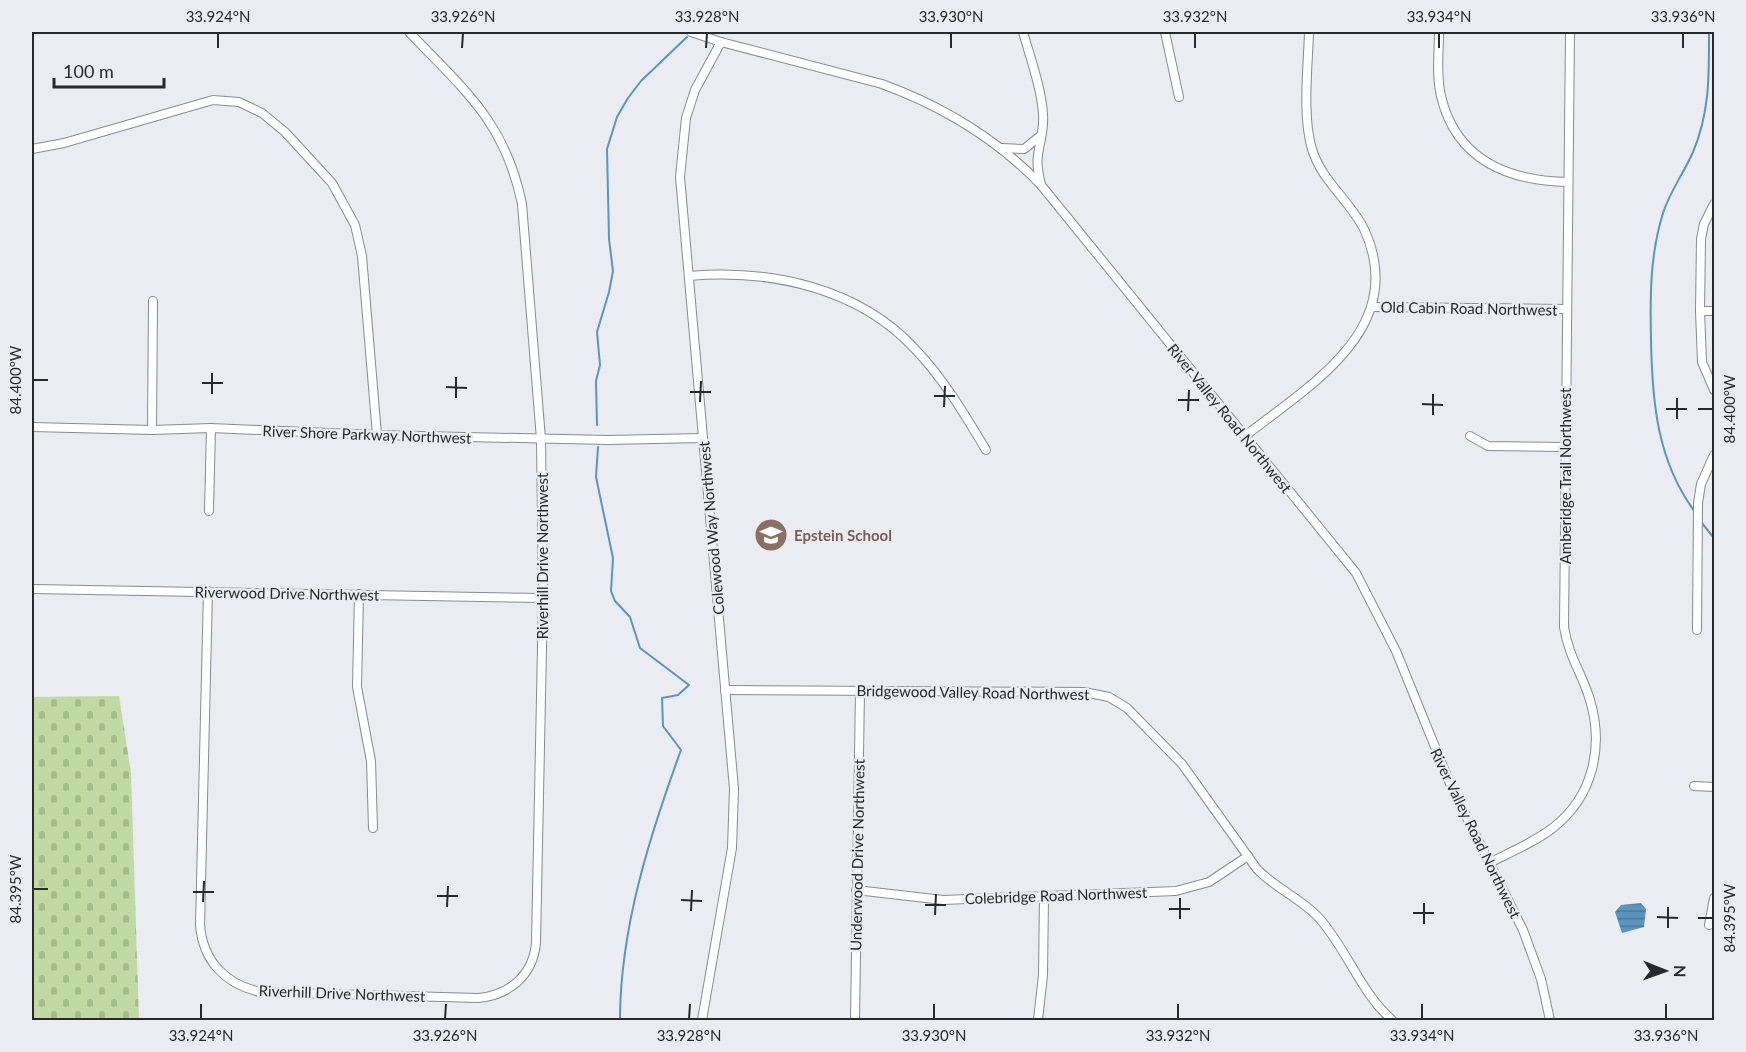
<svg xmlns="http://www.w3.org/2000/svg" width="1746" height="1052" font-family="Lato,sans-serif">
	<style>
		.cemetery { fill: url(#cemetery-stones) }
		.water { fill: url(#water-rules) }
		.lines { fill: none; stroke-linecap: round; stroke-linejoin: round }
		.stream { stroke: #5b94bd; stroke-width: 2 }
		.minor-casing { stroke: #898b8f; stroke-width: 10 }
		.minor { stroke: #fff; stroke-width: 8 }
		.ticks { fill: none; stroke: #28292a; stroke-width: 2 }
		.labels { text-anchor: middle; dominant-baseline: central; stroke-width: 5; stroke-linejoin: round; paint-order: stroke }
		.street-label { font-size: 15px; fill: #28292a; stroke: #eaecf1 }
		.education-label { font-size: 15px; font-weight: bold; fill: #785e54; stroke: #eaecf1; text-anchor: start }
		.neatline { fill: none; stroke: #28292a; stroke-width: 2 }
		.ticks-label { font-size: 15px; text-anchor: middle; fill: #28292a }
	</style>
	<defs>
		<pattern id="cemetery-stones" width="16" height="16" patternUnits="userSpaceOnUse" patternTransform="scale(1.5)"><rect width="16" height="16" fill="#c1daa3"/><path d="M2 7V4a2 2 0 0 1 4 0v3zM10 15v-3a2 2 0 0 1 4 0v3z" fill="#a6bb8c"/></pattern>
		<pattern id="water-rules" width="6" height="5" patternUnits="userSpaceOnUse" patternTransform="scale(1.5)"><rect width="6" height="5" fill="#5b94bd"/><path d="M0 2.5h6" fill="none" stroke="#4b799a"/></pattern>
	</defs>
	<rect width="100%" height="100%" fill="#eaecf1"/>
	<polygon class="cemetery" points="119,696 131,773 139,1020 32,1020 32,697"/>
	<polygon class="water" points="1641,903 1646,909 1644,927 1622,933 1615,912 1621,905"/>
	<g class="lines">
		<g class="stream">
			<polyline points="597,425 596,381 600,365 597,332 609,292 613,271 609,239 607,149 617,117 628,98 641,81 687,37"/>
			<path d="M598 447 596 477 613 558 611 591 615 601 630 617 640 648 689 685 678 695 662 698 663 726 681 750C650 835 620 928 620 1020"/>
			<path d="M1695 512C1657 461 1652 401 1651 339 1650 296 1650 255 1663 213 1670 191 1684 173 1693 152 1710 112 1709 74 1709 32"/>
			<polyline points="1701,522 1714,538"/>
		</g>
		<g class="minor-casing">
			<g id="minor">
				<path d="M691 32 721 42 882 84C942 106 997 139 1041 185L1356 573 1396 651 1451 786 1523 930 1541 979 1550 1020"/>
				<path d="M1023 32C1030 57 1045 98 1043 124 1041 150 1033 155 1041 184"/>
				<polyline points="1165,32 1179,97"/>
				<path d="M1439 32C1439 53 1436 75 1441 96 1456 160 1508 181 1568 182"/>
				<polyline points="1002,148 1024,149 1039,137"/>
				<polyline points="32,149 64,143 213,100 239,102 262,113 285,132 332,183 355,225 362,256 377,435"/>
				<polyline points="1714,204 1704,224 1701,239 1700,311 1702,362 1714,390"/>
				<path d="M689 276C769 269 858 287 915 349 943 378 965 415 986 450"/>
				<polyline points="1371,307 1566,309"/>
				<polyline points="1700,311 1714,311"/>
				<polyline points="32,427 152,430 211,428 377,435 608,440 703,438"/>
				<polyline points="152,430 153,301"/>
				<path d="M1245 436C1310 385 1410 328 1364 229 1350 201 1321 180 1312 149 1302 116 1308 67 1309 32"/>
				<polyline points="1470,436 1488,446 1565,447"/>
				<polyline points="209,511 211,428"/>
				<polyline points="32,589 543,598"/>
				<path d="M208 591 200 925C203 961 225 984 260 992L478 998C510 995 533 975 536 943L543 598 541 439 522 204C505 121 464 90 409 32"/>
				<polyline points="359,594 357,687 371,761 373,828"/>
				<polyline points="1697,630 1698,503 1701,484 1714,455"/>
				<path d="M725 690 1084 692 1109 697 1127 708 1182 764 1257 869C1276 889 1302 899 1319 918 1347 949 1360 992 1392 1020"/>
				<polyline points="1694,786 1714,787"/>
				<path d="M1489 863C1511 852 1535 842 1554 827 1593 796 1604 747 1590 700 1582 673 1569 658 1564 627L1570 32"/>
				<polyline points="856,890 943,900 1176,891 1209,882 1248,856"/>
				<polyline points="1709,925 1714,898"/>
				<polyline points="702,1020 732,848 734,789 680,177 686,118 695,90 721,42"/>
				<polyline points="855,1020 860,690"/>
				<polyline points="1038,1020 1043,975 1044,896"/>
			</g>
		</g>
		<use href="#minor" class="minor"/>
	</g>
	<path class="ticks" d="M218 48V33M462 48 463 33M706 48 707 33M951 48V33M1195 48V33M1439 48V33M1683 48V33M33 380H48M202 383H223M446 387 467 388M690 392H711M212 394V373M934 396H955M456 398V377M1178 400H1199M700 402 701 381M1422 404 1443 405M944 407 945 386M1666 409H1687M1698 409H1713M1188 411 1189 390M1433 415V394M1677 419V398M33 889H48M193 892H214M437 896H458M681 900 702 901M203 902 204 881M925 905H946M447 907 448 886M1169 909H1190M691 911 692 890M1413 913H1434M935 915 936 894M1657 917 1678 918M1698 918H1713M1180 919V898M1424 924V903M1668 928V907M201 1019V1004M445 1019 446 1004M689 1019 690 1004M934 1019V1004M1178 1019V1004M1422 1019V1004M1666 1019V1004"/>
	<defs>
		<g id="school-disc" transform="scale(1.725)"><circle r="9.5" fill="#8d6e63" stroke="#eaecf1"/><path d="M0-5L7-2L0 1L-7-2ZM-4 1L0 2.5L4 1V4Q0 6-4 4Z" fill="#fff"/></g>
	</defs>
	<g fill-rule="evenodd">
		<use href="#school-disc" x="771" y="535"/>
	</g>
	<g class="labels">
		<g class="street-label">
			<text transform="translate(1469 308) rotate(1)">Old Cabin Road Northwest</text>
			<text transform="translate(1230 418) rotate(51)">River Valley Road Northwest</text>
			<text transform="translate(367 434) rotate(2)">River Shore Parkway Northwest</text>
			<text transform="translate(1565 476) rotate(-90)">Amberidge Trail Northwest</text>
			<text transform="translate(711 528) rotate(-95)">Colewood Way Northwest</text>
			<text transform="translate(542 556) rotate(-90)">Riverhill Drive Northwest</text>
			<text transform="translate(287 593) rotate(1)">Riverwood Drive Northwest</text>
			<text transform="translate(973 692) rotate(1)">Bridgewood Valley Road Northwest</text>
			<text transform="translate(1476 833) rotate(64)">River Valley Road Northwest</text>
			<text transform="translate(857 855) rotate(-89)">Underwood Drive Northwest</text>
			<text transform="translate(1056 895) rotate(-2)">Colebridge Road Northwest</text>
			<text transform="translate(342 993) rotate(2)">Riverhill Drive Northwest</text>
		</g>
		<g class="education-label">
			<text x="794" y="535">Epstein School</text>
		</g>
	</g>
	<rect width="1746" height="1052" fill="none" stroke="#eaecf1" stroke-width="66"/>
	<g transform="translate(1665 971) rotate(91)" stroke="#eaecf1" stroke-width="4.5" paint-order="stroke">
	<path d="M0-4.5L10 22L0 15L-10 22Z" fill="#28292a"/>
	<text y="-9" font-size="16" font-weight="bold" text-anchor="middle" fill="#28292a">N</text>
	</g>
	<path d="M54 78v9h110v-9" fill="none" stroke="#28292a" stroke-width="3"/>
	<text x="63" y="78" font-size="18" fill="#28292a" stroke="#eaecf1" stroke-width="4.5" paint-order="stroke">100 m</text>
	<rect x="33" y="33" width="1680" height="986" class="neatline"/>
	<g class="ticks-label">
		<text x="218" y="22">33.924°N</text>
		<text x="463" y="22">33.926°N</text>
		<text x="707" y="22">33.928°N</text>
		<text x="951" y="22">33.930°N</text>
		<text x="1195" y="22">33.932°N</text>
		<text x="1439" y="22">33.934°N</text>
		<text x="1683" y="22">33.936°N</text>
		<text transform="translate(16 380) rotate(-90)" y="5">84.400°W</text>
		<text transform="translate(1730 409) rotate(-90)" y="5">84.400°W</text>
		<text transform="translate(16 889) rotate(-90)" y="5">84.395°W</text>
		<text transform="translate(1730 918) rotate(-90)" y="5">84.395°W</text>
		<text x="201" y="1041">33.924°N</text>
		<text x="445" y="1041">33.926°N</text>
		<text x="689" y="1041">33.928°N</text>
		<text x="934" y="1041">33.930°N</text>
		<text x="1178" y="1041">33.932°N</text>
		<text x="1422" y="1041">33.934°N</text>
		<text x="1666" y="1041">33.936°N</text>
	</g>
</svg>
